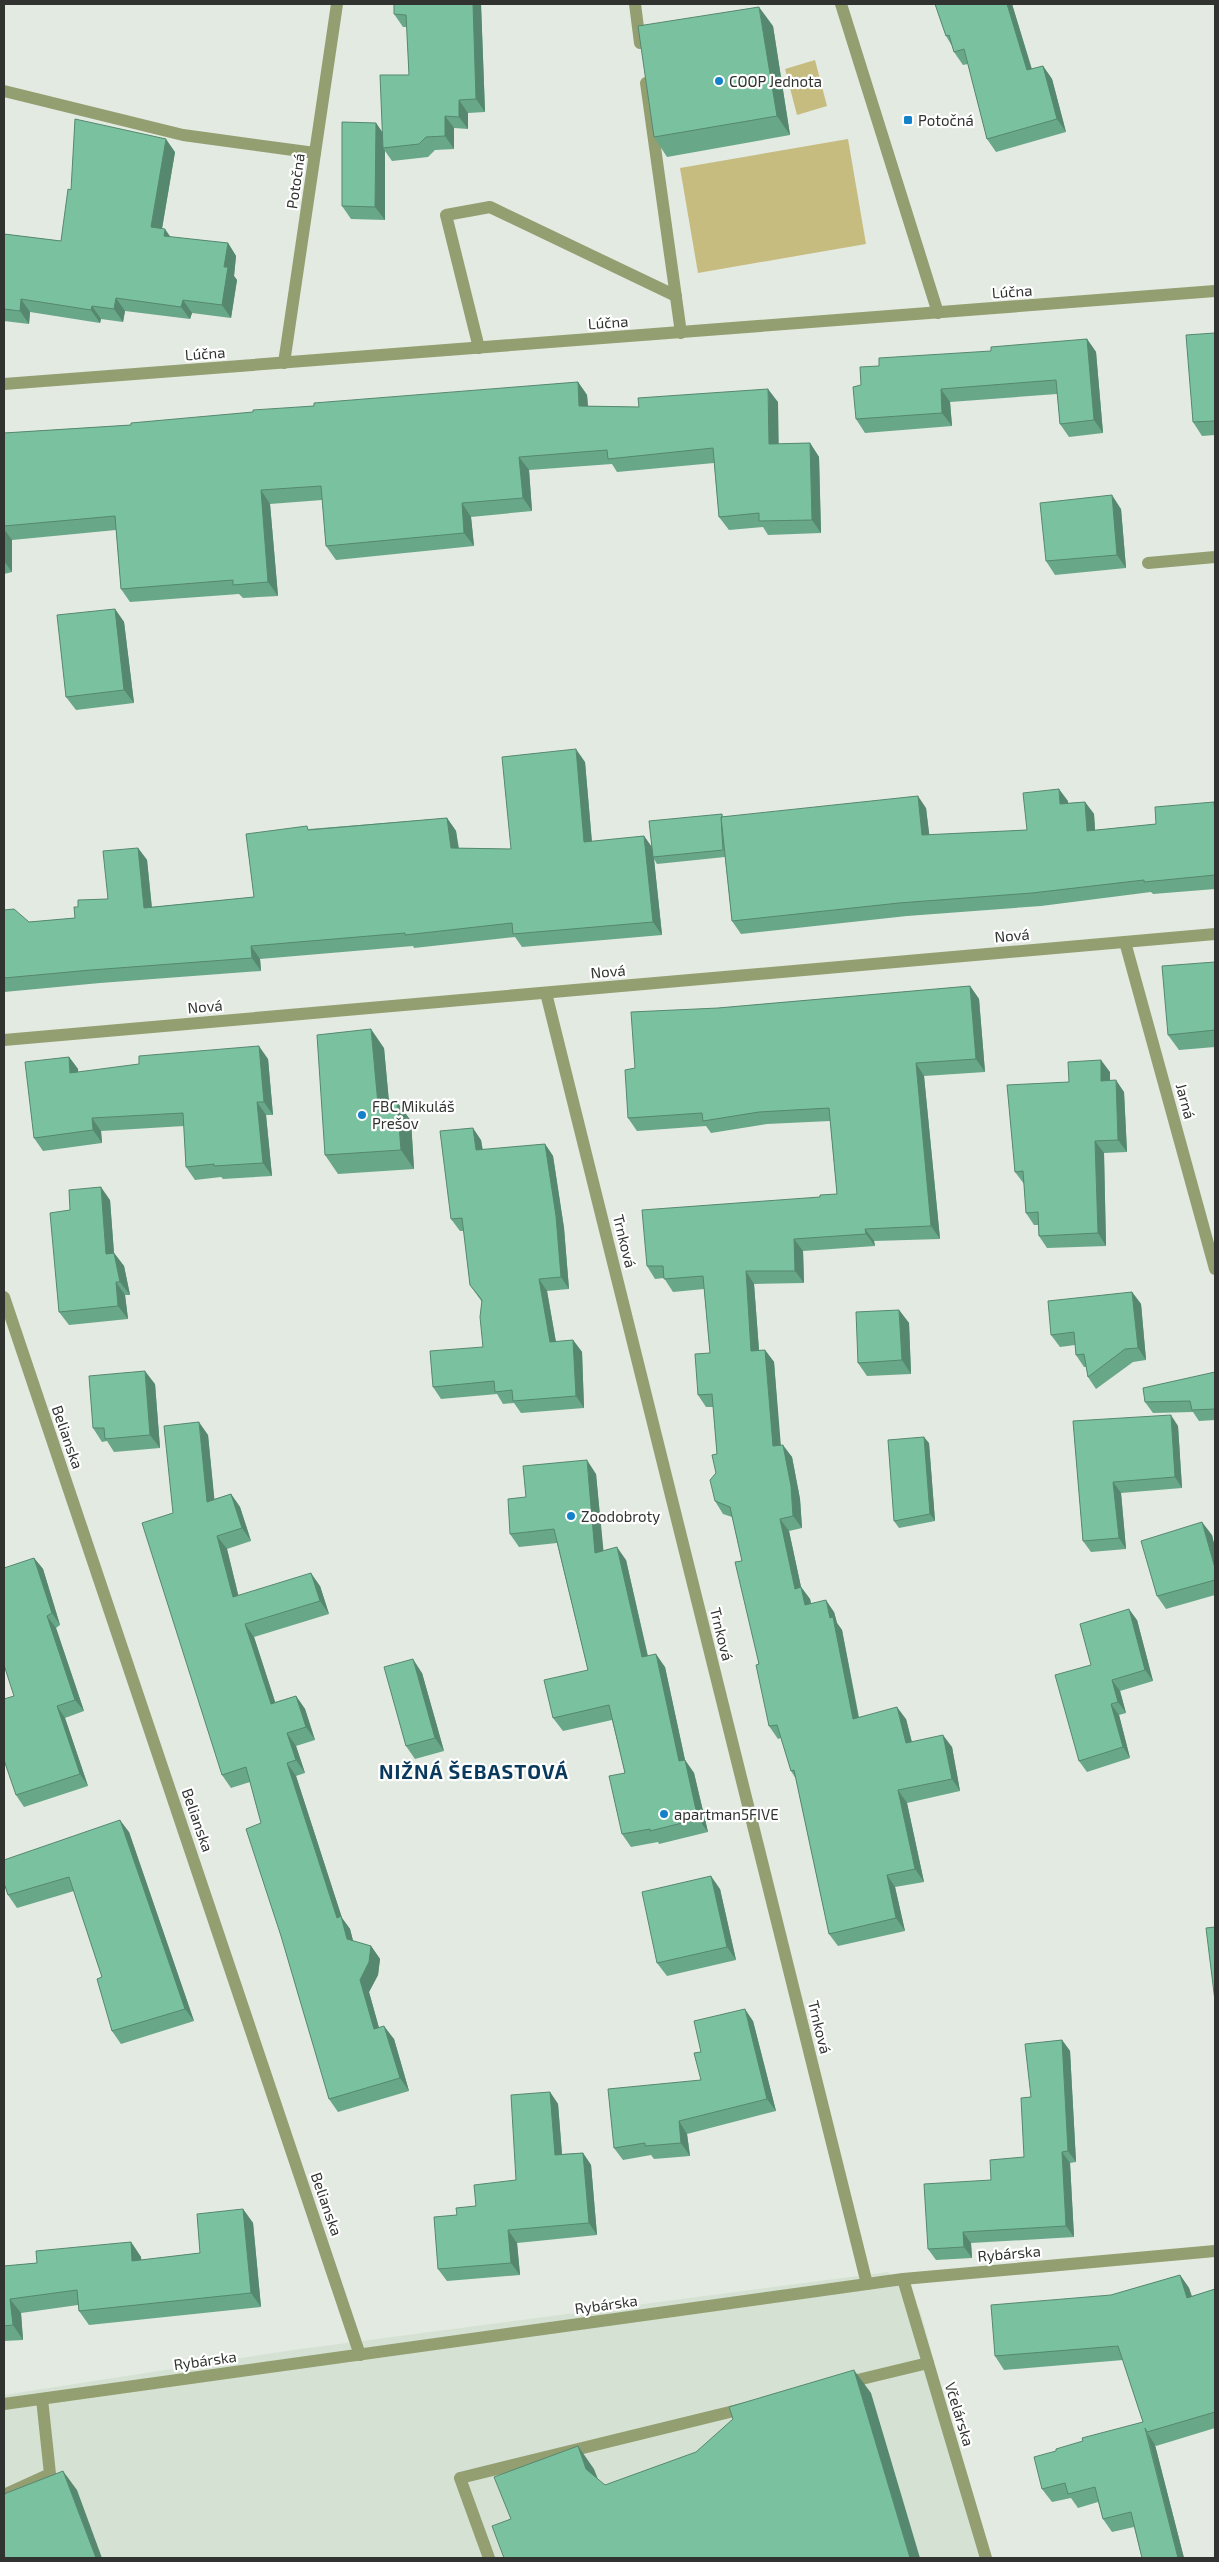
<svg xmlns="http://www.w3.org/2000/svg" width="1219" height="2562" font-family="'Exo 2',sans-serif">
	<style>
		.built { fill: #d5e2d3 }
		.green { fill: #c7bc80 }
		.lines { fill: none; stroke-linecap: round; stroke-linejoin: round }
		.lane { stroke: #939f71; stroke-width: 12 }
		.street { stroke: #939f71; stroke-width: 12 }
		.wall { fill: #69a789 }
		.shaded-wall { fill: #55886f }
		.building { fill: #7ac29f; stroke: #55886f }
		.poi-dot { fill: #1581cb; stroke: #fff; stroke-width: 2 }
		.labels { text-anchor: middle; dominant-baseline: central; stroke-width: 4.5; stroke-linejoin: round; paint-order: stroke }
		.poi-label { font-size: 15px; fill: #303330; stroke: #fff; text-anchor: start }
		.street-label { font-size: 15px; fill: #303330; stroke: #fff }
		.district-label { font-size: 20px; font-weight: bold; letter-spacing: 1px; fill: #093a5e; stroke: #fff }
	</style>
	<rect width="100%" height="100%" fill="#e3eae1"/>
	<polygon class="built" points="888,2272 920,2310 988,2558 4,2558 4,2395 293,2350"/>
	<g class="green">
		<polygon points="815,60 827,106 797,115 785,69"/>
		<polygon points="848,139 866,244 698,273 680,168"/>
	</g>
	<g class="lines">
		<g class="lane">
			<polyline points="635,4 640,43"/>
			<polyline points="646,83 681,333"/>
			<polyline points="4,91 183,135 315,153"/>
			<polyline points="479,348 446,215 490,207 676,296"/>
			<polyline points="1148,563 1215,557"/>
			<polyline points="845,2383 928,2363"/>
			<polyline points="4,2495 50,2474 42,2399"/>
			<polyline points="489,2558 460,2478 746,2408"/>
		</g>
		<g class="street">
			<polyline points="841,4 938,313"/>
			<polyline points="284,363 337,4"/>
			<polyline points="4,384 1215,291"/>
			<polyline points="1125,942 1215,1269"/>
			<polyline points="546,993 867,2284"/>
			<polyline points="4,1040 1215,934"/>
			<polyline points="4,1297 360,2355"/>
			<polyline points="903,2279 986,2558"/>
			<polyline points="4,2404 903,2279 1215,2251"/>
		</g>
	</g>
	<g class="wall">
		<polygon points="481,4 485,112 468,113 468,129 454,128 454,149 435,150 428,157 392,161 385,151 385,220 351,219 342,206 376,123 382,132 409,75 407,27 403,27 394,14"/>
		<polygon points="935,4 1012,4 1032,69 1043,66 1052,79 1066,132 996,152 987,139 968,64 963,65 954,52 952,46 946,36"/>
		<polygon points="773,26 790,135 667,157 654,137"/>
		<polygon points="175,152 162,229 170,237 228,243 236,256 234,276 237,280 231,318 192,313 190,319 125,311 123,322 101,319 100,323 30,312 29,324 4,321 4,234 61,241 71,190"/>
		<polygon points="1215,333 1215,435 1202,436 1193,422"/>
		<polygon points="1087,339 1096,352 1103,433 1069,437 1060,424 1057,394 950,402 952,426 865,433 856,419 861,385 879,366"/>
		<polygon points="578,382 587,395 588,406 639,407 778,402 778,444 810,443 819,457 821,533 768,535 763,527 729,530 719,517 714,463 617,472 612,464 529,470 532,511 471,517 474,546 336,560 326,546 322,500 270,504 278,596 243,598 239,594 130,602 121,589 116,530 12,540 12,572 4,574 4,433 131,425 314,406"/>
		<polygon points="1121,509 1126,568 1055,575 1046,561"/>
		<polygon points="115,609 124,622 134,703 76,710 66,697"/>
		<polygon points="585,762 592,842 644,836 652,847 722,814 723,817 926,808 929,835 1027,830 1068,801 1068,803 1085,802 1094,814 1095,830 1156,824 1215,804 1215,889 1153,894 1151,892 1041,906 907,916 741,934 732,921 725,857 657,864 654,859 662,935 522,947 515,937 414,948 413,946 260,959 261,971 100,983 4,992 4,910 29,922 75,918 78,907 108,899 138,848 147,860 152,907 254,897 309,829 447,818 456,831 459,848 511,849"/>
		<polygon points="1215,962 1215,1047 1179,1050 1168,1035"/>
		<polygon points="970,986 979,999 985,1072 924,1076 940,1239 874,1241 875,1246 803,1251 804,1283 754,1284 759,1350 765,1350 774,1362 780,1445 792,1457 800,1499 802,1528 789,1531 801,1587 810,1599 811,1603 834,1612 837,1623 842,1630 859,1717 906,1719 912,1742 952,1747 960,1791 907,1803 924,1882 895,1887 905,1931 838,1946 829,1934 796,1779 791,1771 781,1738 778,1739 769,1726 742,1561 732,1517 723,1514 715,1501 717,1454 713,1407 706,1407 698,1395 710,1353 704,1289 673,1292 664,1278 655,1279 647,1266 820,1197 837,1194 830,1121 767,1124 711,1133 706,1126 637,1131 628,1118 635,1068 718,1008"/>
		<polygon points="384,1048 389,1103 397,1102 411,1121 414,1169 338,1174 325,1155"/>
		<polygon points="69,1057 78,1069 78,1072 268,1059 273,1115 266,1115 272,1176 223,1179 221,1177 195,1180 186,1167 184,1126 101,1131 102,1143 43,1151 34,1138"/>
		<polygon points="1110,1072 1110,1080 1124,1092 1127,1152 1104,1153 1106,1246 1047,1248 1039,1236 1038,1225 1034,1225 1026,1213 1024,1184 1015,1172 1069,1082"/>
		<polygon points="481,1140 483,1150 545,1144 553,1156 564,1228 569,1289 547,1291 556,1342 573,1340 582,1352 584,1408 521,1413 514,1403 503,1404 497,1394 441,1399 433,1387 483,1347 482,1302 470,1285 464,1231 460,1231 451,1219"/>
		<polygon points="110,1200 114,1253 124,1266 130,1295 125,1295 128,1319 69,1325 59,1312 70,1210"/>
		<polygon points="1132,1292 1141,1304 1146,1360 1133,1362 1096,1389 1088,1377 1086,1367 1084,1367 1076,1355 1075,1345 1060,1347 1051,1335"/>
		<polygon points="899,1310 909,1323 911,1374 867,1376 858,1363"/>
		<polygon points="1215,1372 1215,1420 1199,1421 1193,1412 1153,1413 1145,1402"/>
		<polygon points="155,1384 160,1448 114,1452 107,1441 102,1442 93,1428"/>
		<polygon points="1073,1421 1178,1426 1182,1488 1121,1493 1126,1549 1091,1552 1083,1541"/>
		<polygon points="208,1435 214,1499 231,1494 240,1507 251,1541 227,1549 238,1595 320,1586 329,1614 254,1637 275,1702 296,1696 305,1709 315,1740 296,1746 305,1773 296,1776 342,1918 350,1929 353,1941 371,1946 380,1959 378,1975 369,1992 379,2028 394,2039 409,2091 338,2112 329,2099 261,1823 250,1782 231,1788 222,1775 173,1513"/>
		<polygon points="929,1443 935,1521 899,1528 894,1521"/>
		<polygon points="596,1474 603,1551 626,1560 648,1656 665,1667 685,1760 694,1773 708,1832 659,1844 658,1842 631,1847 622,1834 625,1773 612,1720 563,1731 553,1718 588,1670 557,1543 519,1547 510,1534 526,1497"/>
		<polygon points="1212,1535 1215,1548 1215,1595 1166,1609 1157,1596"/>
		<polygon points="34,1558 43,1569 60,1625 56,1628 84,1711 65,1718 88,1786 24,1807 16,1795"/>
		<polygon points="1137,1620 1153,1681 1120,1691 1126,1713 1119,1715 1130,1758 1087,1772 1079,1761 1091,1665"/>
		<polygon points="422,1673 444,1751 415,1759 406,1746"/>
		<polygon points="129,1832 194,2021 121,2044 112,2031 102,1977 74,1891 17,1908 8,1895"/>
		<polygon points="720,1889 736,1960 667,1976 657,1963"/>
		<polygon points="753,2021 776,2111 687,2134 690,2156 654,2159 651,2155 623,2160 614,2148 701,2080 701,2052"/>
		<polygon points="1062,2040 1070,2051 1076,2162 1070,2163 1074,2237 971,2243 972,2258 936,2260 928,2249 991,2180 1024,2157 1031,2097"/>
		<polygon points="550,2092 558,2104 562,2154 583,2153 591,2165 597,2235 517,2243 520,2275 447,2281 438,2269 457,2215 476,2206 516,2180"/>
		<polygon points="243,2209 253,2223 261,2307 89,2325 79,2311 78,2305 21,2313 23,2340 4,2341 4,2266 37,2263 131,2242 141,2257 141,2260 200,2253"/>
		<polygon points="1180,2275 1189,2288 1192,2296 1215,2289 1215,2428 1156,2446 1155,2445 1184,2558 1142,2558 1134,2527 1112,2532 1103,2519 1098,2502 1078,2508 1071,2498 1052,2502 1042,2489 1056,2451 1083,2441 1143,2422 1123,2360 1004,2370 995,2356 1111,2295"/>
	</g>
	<g class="shaded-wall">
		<polygon points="473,4 481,4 485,112 476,99"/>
		<polygon points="1007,4 1012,4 1036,84 1027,70"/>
		<polygon points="759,7 773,26 790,135 777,116"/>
		<polygon points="1043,66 1052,79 1066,132 1057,119"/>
		<polygon points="459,100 468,113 468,129 459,117"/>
		<polygon points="445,116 454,128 454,149 445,136"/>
		<polygon points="376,123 385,136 383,148 385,151 385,220 375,207"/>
		<polygon points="166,139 175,152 160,240 151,227"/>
		<polygon points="165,229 174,242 164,236"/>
		<polygon points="228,243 236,256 234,276 237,280 231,318 222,305 224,267"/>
		<polygon points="116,298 125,311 123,322 114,309"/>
		<polygon points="21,299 30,312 29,324 20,311"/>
		<polygon points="183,300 192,313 190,319 181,307"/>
		<polygon points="92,306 101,319 100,323 91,310"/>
		<polygon points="1087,339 1096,352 1103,433 1094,420"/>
		<polygon points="578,382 587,395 589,420 579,406"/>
		<polygon points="768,389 778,402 779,458 769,444"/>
		<polygon points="941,389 950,402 952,426 942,413"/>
		<polygon points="810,443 819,457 821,533 812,520"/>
		<polygon points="519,457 529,470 532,511 523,498"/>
		<polygon points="261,490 270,504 278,596 268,582"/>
		<polygon points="1112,495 1121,509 1126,568 1117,555"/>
		<polygon points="462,503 471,517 474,546 464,533"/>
		<polygon points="4,529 12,540 12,572 4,561"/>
		<polygon points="115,609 124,622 134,703 124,690"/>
		<polygon points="576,749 585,762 593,855 584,842"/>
		<polygon points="1059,789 1068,801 1069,816 1060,804"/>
		<polygon points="918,796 926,808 931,848 922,835"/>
		<polygon points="1085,802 1094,814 1096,844 1087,831"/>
		<polygon points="447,818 456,831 460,861 451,848"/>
		<polygon points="644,836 653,849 653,857 654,859 662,935 653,922"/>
		<polygon points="138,848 147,860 153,921 144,908"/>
		<polygon points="251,946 260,959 261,971 252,958"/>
		<polygon points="970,986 979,999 985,1072 976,1059"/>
		<polygon points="371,1029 384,1048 391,1123 378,1104"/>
		<polygon points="259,1046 268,1059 273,1115 264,1102"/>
		<polygon points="69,1057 78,1069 79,1086 70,1073"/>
		<polygon points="1101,1060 1110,1072 1110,1093 1101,1081"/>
		<polygon points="916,1063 924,1076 940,1239 931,1226"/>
		<polygon points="1116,1080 1124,1092 1127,1152 1118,1140"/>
		<polygon points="257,1102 266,1115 272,1176 263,1163"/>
		<polygon points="397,1102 411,1121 414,1169 401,1150"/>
		<polygon points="92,1118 101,1131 102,1143 93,1130"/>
		<polygon points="473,1128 481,1140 484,1162 476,1150"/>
		<polygon points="1095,1141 1104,1153 1106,1246 1098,1233"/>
		<polygon points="545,1144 553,1156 564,1228 569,1289 561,1277"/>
		<polygon points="101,1187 110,1200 115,1267 106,1254"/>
		<polygon points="865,1229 874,1241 875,1246 866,1234"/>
		<polygon points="794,1239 803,1251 804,1283 795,1271"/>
		<polygon points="114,1253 124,1266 130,1295 120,1282"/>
		<polygon points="746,1271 754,1284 760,1364 751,1351"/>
		<polygon points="539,1279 547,1291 558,1354 550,1342"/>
		<polygon points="116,1282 125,1295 128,1319 118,1306"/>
		<polygon points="1132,1292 1141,1304 1146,1360 1138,1348"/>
		<polygon points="899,1310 909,1323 911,1374 902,1360"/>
		<polygon points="573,1340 582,1352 584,1408 576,1396"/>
		<polygon points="765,1350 774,1362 782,1459 773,1446"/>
		<polygon points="145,1371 155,1384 160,1448 150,1435"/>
		<polygon points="1171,1415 1178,1426 1182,1488 1175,1477"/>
		<polygon points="199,1422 208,1435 216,1515 207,1502"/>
		<polygon points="924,1437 929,1443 935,1521 930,1514"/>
		<polygon points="783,1445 792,1457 800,1499 802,1528 793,1516"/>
		<polygon points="587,1460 596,1474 605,1566 595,1553"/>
		<polygon points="1113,1482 1121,1493 1126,1549 1119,1538"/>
		<polygon points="231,1494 240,1507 251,1541 242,1528"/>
		<polygon points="780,1519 789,1531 804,1601 795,1589"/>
		<polygon points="1202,1522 1212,1535 1215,1548 1215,1568"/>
		<polygon points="217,1536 227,1549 242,1610 233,1597"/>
		<polygon points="617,1547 626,1560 651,1671 642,1657"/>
		<polygon points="34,1558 43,1569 60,1625 52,1613"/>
		<polygon points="311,1573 320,1586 329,1614 320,1601"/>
		<polygon points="801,1587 810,1599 814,1617 805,1605"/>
		<polygon points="826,1600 834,1612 837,1623 842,1630 861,1731 853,1719"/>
		<polygon points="1129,1609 1137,1620 1153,1681 1145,1670"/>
		<polygon points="47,1616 56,1628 84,1711 75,1700"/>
		<polygon points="245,1624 254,1637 280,1717 271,1704"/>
		<polygon points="656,1654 665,1667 685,1760 694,1773 708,1832 698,1819 679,1761"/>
		<polygon points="413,1659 422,1673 444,1751 435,1738"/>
		<polygon points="1112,1680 1120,1691 1126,1713 1118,1702"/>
		<polygon points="296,1696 305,1709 315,1740 306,1727"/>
		<polygon points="1111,1704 1119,1715 1130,1758 1123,1747"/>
		<polygon points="57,1706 65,1718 88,1786 80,1774"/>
		<polygon points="897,1707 906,1719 915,1755 906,1743"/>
		<polygon points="287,1733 296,1746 305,1773 296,1760"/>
		<polygon points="943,1735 952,1747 960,1791 952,1779"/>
		<polygon points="287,1763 296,1776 342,1918 350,1929 356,1952 347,1939 337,1918"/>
		<polygon points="898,1790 907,1803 924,1882 915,1869"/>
		<polygon points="120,1820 129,1832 194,2021 185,2009"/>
		<polygon points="887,1875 895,1887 905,1931 896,1918"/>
		<polygon points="711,1876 720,1889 736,1960 727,1947"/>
		<polygon points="371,1946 380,1959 378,1975 369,1992 383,2042 374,2029 360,1980"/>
		<polygon points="745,2009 753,2021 776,2111 767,2099"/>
		<polygon points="384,2026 394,2039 409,2091 400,2078"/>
		<polygon points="1062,2040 1070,2051 1076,2162 1068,2151"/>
		<polygon points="550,2092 558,2104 563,2167 555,2155"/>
		<polygon points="679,2121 687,2134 690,2156 681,2143"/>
		<polygon points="1062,2152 1070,2163 1074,2237 1066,2226"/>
		<polygon points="583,2153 591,2165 597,2235 589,2223"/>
		<polygon points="243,2209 253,2223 261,2307 251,2293"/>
		<polygon points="508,2230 517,2243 520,2275 511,2263"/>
		<polygon points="963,2232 971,2243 972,2258 964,2247"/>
		<polygon points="131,2242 141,2257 143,2275 132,2261"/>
		<polygon points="1180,2275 1189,2288 1196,2311 1187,2298"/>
		<polygon points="10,2299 21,2313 23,2340 13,2325"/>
		<polygon points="854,2370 871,2393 920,2558 910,2558"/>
		<polygon points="1147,2432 1155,2445 1184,2558 1178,2558"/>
		<polygon points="578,2446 594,2469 603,2492 586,2469"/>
		<polygon points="63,2471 77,2490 102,2558 96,2558"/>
	</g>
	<g class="building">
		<polygon points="394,4 473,4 476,99 459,100 459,117 445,116 445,136 426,137 419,144 383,148 380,75 409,75 406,15 394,14"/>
		<polygon points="935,4 1007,4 1027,70 1043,66 1057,119 987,139 964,49 954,52 949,35 946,36"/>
		<polygon points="759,7 777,116 654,137 638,26"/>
		<polygon points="75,119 166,139 151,227 165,229 164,236 228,243 224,267 228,267 222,305 183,300 181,307 116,298 114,309 92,306 91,310 21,299 20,311 4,309 4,234 61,241 68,189 71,190"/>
		<polygon points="342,122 376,123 375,207 342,206"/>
		<polygon points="1215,333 1215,421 1193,422 1186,335"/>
		<polygon points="1087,339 1094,420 1060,424 1056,380 941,389 942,413 856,419 853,387 861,385 860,367 879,366 879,358 991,351 991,347"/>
		<polygon points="578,382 579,406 639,407 638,398 768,389 769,444 810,443 812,520 759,521 759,513 719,517 713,448 608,459 607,450 519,457 523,498 462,503 464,533 326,546 321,486 261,490 268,582 233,585 233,580 121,589 115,516 4,526 4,433 131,425 131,423 253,412 253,410 314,406 314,403"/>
		<polygon points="1112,495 1117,555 1046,561 1040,503"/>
		<polygon points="115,609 124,690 66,697 57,615"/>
		<polygon points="576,749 584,842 644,836 653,922 513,934 512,923 405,935 405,933 251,946 252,958 91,970 4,978 4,910 14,909 29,922 75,918 74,907 78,907 78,900 108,899 103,851 138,848 144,908 254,897 246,834 307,826 308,830 447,818 451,848 511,849 502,757"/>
		<polygon points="1059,789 1060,804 1085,802 1087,831 1156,824 1155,807 1214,802 1215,815 1215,875 1144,882 1144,880 1032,893 899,903 732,921 721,817 918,796 922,835 1027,830 1023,793"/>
		<polygon points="722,814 722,817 721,817 723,850 653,857 649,821"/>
		<polygon points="1215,962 1215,1030 1168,1035 1162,966"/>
		<polygon points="970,986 976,1059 916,1063 931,1226 865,1229 866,1234 794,1239 795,1271 746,1271 751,1351 765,1350 773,1446 783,1445 791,1486 793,1516 780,1519 795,1589 801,1587 805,1605 826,1600 830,1618 833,1617 853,1719 897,1707 906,1743 943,1735 952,1779 898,1790 915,1869 887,1875 896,1918 829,1934 794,1770 791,1771 777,1725 769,1726 756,1665 759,1664 735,1562 742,1561 730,1507 715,1501 710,1480 716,1473 712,1455 717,1454 712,1394 698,1395 695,1354 710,1353 703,1276 664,1279 663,1266 647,1266 642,1210 820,1197 820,1195 837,1194 829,1108 759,1112 703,1121 702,1113 628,1118 625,1070 635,1068 631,1012 718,1008"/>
		<polygon points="371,1029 378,1104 397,1102 401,1150 325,1155 317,1035"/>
		<polygon points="259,1046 264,1102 257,1102 263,1163 214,1166 214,1164 186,1167 183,1113 92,1118 93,1130 34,1138 25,1062 69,1057 70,1073 139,1064 139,1056"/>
		<polygon points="1101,1060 1101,1081 1116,1080 1118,1140 1095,1141 1098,1233 1039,1236 1038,1212 1026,1213 1023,1171 1015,1172 1007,1085 1069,1082 1068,1062"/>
		<polygon points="473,1128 476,1150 545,1144 556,1216 561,1277 539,1279 550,1342 573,1340 576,1396 513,1401 512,1390 495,1392 494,1381 433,1387 430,1351 483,1347 480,1317 482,1300 470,1285 462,1218 451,1219 440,1131"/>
		<polygon points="101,1187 106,1254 114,1253 120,1282 116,1282 118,1306 59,1312 50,1213 70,1210 69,1190"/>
		<polygon points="1132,1292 1138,1348 1125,1349 1088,1377 1084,1354 1076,1355 1074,1332 1051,1335 1048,1301"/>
		<polygon points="899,1310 902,1360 858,1363 856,1312"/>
		<polygon points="145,1371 150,1435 105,1439 104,1428 93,1428 89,1376"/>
		<polygon points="1215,1372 1215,1409 1192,1410 1190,1401 1145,1402 1143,1388"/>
		<polygon points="1171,1415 1175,1477 1113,1482 1119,1538 1083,1541 1073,1421"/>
		<polygon points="199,1422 207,1502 231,1494 242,1528 217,1536 233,1597 311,1573 320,1601 245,1624 271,1704 296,1696 306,1727 287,1733 296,1760 287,1763 337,1918 341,1916 347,1939 371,1946 369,1962 360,1980 374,2029 384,2026 400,2078 329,2099 281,1936 246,1829 261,1823 246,1767 222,1775 142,1523 173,1513 164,1426"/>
		<polygon points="924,1437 930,1514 894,1521 888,1440"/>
		<polygon points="587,1460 595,1553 617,1547 642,1657 656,1654 679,1761 685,1760 698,1819 650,1831 650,1829 622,1834 609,1776 625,1773 609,1705 553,1718 544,1680 588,1670 554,1529 510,1534 508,1499 526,1497 523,1466"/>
		<polygon points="1202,1522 1215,1568 1215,1580 1157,1596 1141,1541"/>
		<polygon points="34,1558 52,1613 47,1616 75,1700 57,1706 80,1774 16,1795 4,1760 4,1699 14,1696 4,1665 4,1568"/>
		<polygon points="1129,1609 1145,1670 1112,1680 1118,1702 1111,1704 1123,1747 1079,1761 1055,1675 1091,1665 1080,1624"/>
		<polygon points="413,1659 435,1738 406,1746 384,1667"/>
		<polygon points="120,1820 185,2009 112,2031 97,1979 102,1977 69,1877 8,1895 4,1883 4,1860"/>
		<polygon points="711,1876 727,1947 657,1963 642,1892"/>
		<polygon points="1215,1927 1215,2001 1206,1928"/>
		<polygon points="745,2009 767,2099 679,2121 681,2143 645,2146 645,2143 614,2148 608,2089 701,2080 694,2053 701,2052 694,2021"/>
		<polygon points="1062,2040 1068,2151 1062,2152 1066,2226 963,2232 964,2247 928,2249 924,2184 991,2180 990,2160 1024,2157 1021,2098 1031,2097 1025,2044"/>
		<polygon points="550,2092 555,2155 583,2153 589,2223 508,2230 511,2263 438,2269 434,2217 457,2215 456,2208 476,2206 474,2185 516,2180 511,2095"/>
		<polygon points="243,2209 251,2293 79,2311 77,2290 10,2299 13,2325 4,2326 4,2266 37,2263 36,2251 131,2242 132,2261 200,2253 197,2214"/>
		<polygon points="1180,2275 1187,2298 1215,2289 1215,2412 1147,2432 1145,2428 1178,2558 1142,2558 1131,2512 1103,2519 1095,2487 1068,2494 1065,2483 1042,2489 1034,2457 1056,2451 1056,2449 1083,2441 1082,2438 1143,2422 1118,2346 995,2356 991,2305 1111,2295"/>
		<polygon points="854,2370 910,2558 504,2558 492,2526 511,2519 494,2477 578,2446 586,2469 605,2485 696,2452 733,2419 729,2407"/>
		<polygon points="63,2471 96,2558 4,2558 4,2494"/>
	</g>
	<g class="poi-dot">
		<circle cx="719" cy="81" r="5"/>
		<rect x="903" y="115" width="10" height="10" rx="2.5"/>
		<circle cx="362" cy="1115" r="5"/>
		<circle cx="571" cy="1516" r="5"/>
		<circle cx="664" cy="1814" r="5"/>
	</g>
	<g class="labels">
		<g class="poi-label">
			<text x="729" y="81">COOP Jednota</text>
			<text x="918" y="120">Potočná</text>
			<text x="372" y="1106">FBC Mikuláš<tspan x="372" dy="17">Prešov</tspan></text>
			<text x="581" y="1516">Zoodobroty</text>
			<text x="674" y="1814">apartman5FIVE</text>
		</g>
		<g class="street-label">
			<text transform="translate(295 181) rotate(-82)">Potočná</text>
			<text transform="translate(1012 291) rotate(-4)">Lúčna</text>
			<text transform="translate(608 322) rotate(-4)">Lúčna</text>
			<text transform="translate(205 353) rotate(-4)">Lúčna</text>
			<text transform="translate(1012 935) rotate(-5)">Nová</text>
			<text transform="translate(608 971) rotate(-5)">Nová</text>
			<text transform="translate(205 1006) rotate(-5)">Nová</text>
			<text transform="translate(1186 1101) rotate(75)">Jarná</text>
			<text transform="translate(625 1241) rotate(76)">Trnková</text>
			<text transform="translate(68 1437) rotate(71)">Belianska</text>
			<text transform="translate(722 1634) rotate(76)">Trnková</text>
			<text transform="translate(198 1820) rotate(71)">Belianska</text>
			<text transform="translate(820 2027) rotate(76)">Trnková</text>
			<text transform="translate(327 2204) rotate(71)">Belianska</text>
			<text transform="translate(1009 2253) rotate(-5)">Rybárska</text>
			<text transform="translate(606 2304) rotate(-8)">Rybárska</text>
			<text transform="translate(205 2360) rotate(-8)">Rybárska</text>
			<text transform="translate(960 2414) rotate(73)">Včelárska</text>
		</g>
		<g class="district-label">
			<text x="474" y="1771">NIŽNÁ ŠEBASTOVÁ</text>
		</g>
	</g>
	<rect width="1219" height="2562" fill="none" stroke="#303330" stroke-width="10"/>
</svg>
